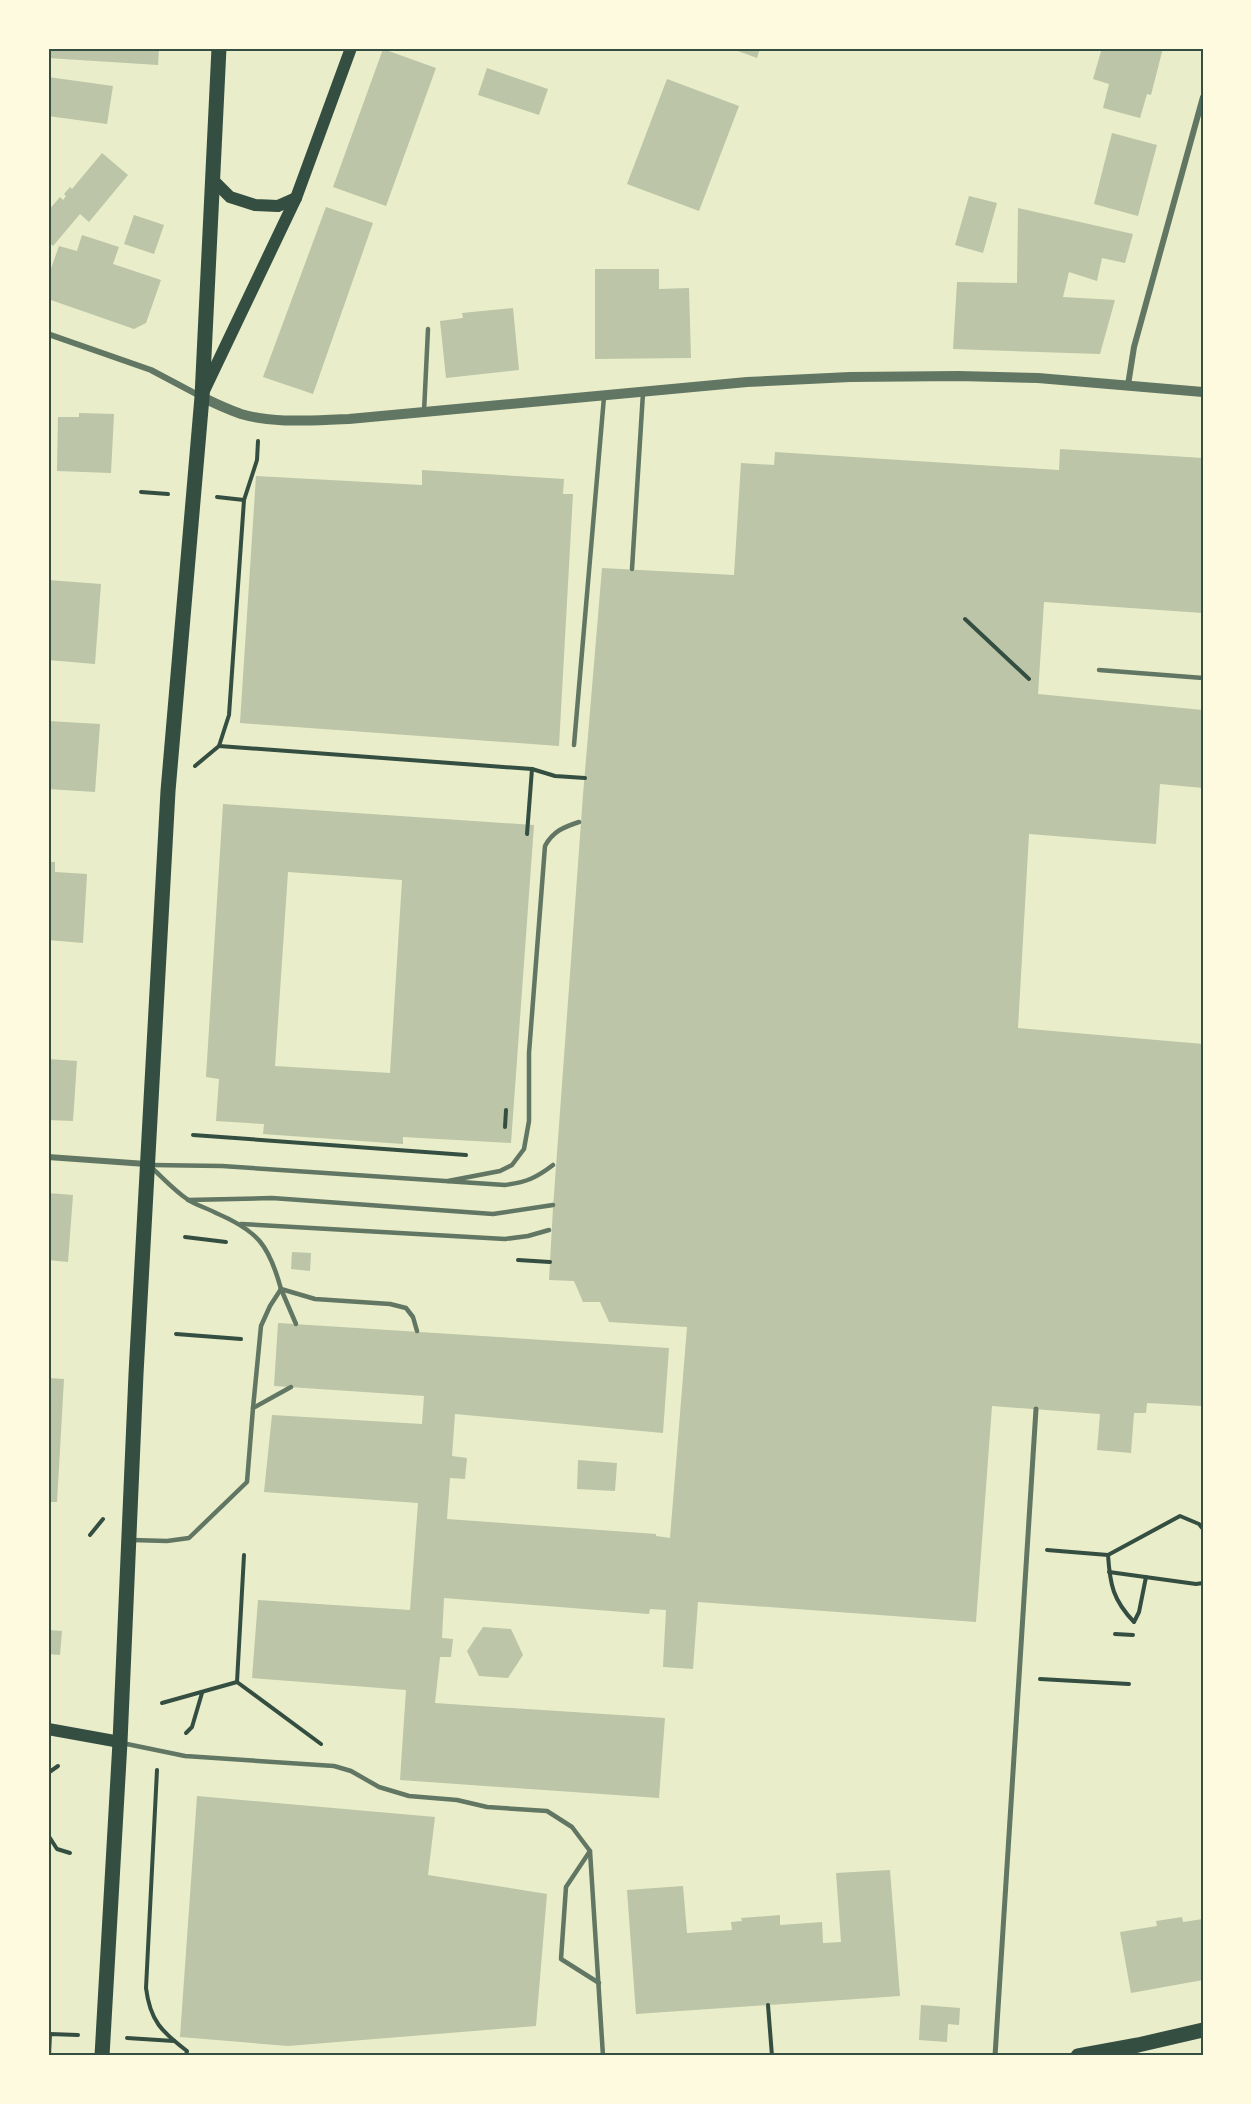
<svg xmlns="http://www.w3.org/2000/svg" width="1251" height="2104" font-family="'Exo 2',sans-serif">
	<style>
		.building { fill: #bcc5a7; fill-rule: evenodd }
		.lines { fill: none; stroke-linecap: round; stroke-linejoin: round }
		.path { stroke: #344e41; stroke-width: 4 }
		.service { stroke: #617663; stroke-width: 4.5 }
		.pedestrian { stroke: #617663; stroke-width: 5 }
		.minor { stroke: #617663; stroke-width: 6 }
		.tertiary { stroke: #617663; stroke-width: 10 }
		.secondary { stroke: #344e41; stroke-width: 12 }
		.primary { stroke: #344e41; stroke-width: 15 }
		.neatline { fill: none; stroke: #344e41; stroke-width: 2 }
	</style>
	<rect width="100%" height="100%" fill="#e9edc9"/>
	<g class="building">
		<polygon points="48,48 159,48 158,65 48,58"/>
		<polygon points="730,48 760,48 757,58"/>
		<polygon points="1102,48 1163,48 1151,95 1147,94 1140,118 1103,108 1109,84 1093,79"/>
		<polygon points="383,49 436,68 386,206 333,187"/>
		<polygon points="487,68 548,89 539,115 478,95"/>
		<polygon points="48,77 113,86 107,124 48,116"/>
		<polygon points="667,79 739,106 699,211 627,184"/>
		<polygon points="1112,133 1157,145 1138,216 1094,204"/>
		<polygon points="102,153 128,175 89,222 80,214 53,246 48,241 48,211 60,197 63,200 66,196 64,194 70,187 72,189"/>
		<polygon points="969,196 997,203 983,253 955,245"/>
		<polygon points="326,207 373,223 313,394 263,377"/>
		<polygon points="1018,208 1133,234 1125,263 1102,258 1097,281 1069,272 1063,297 1115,300 1100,354 953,349 957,282 1017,283"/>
		<polygon points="134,215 164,225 154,254 124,244"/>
		<polygon points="82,235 119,247 113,264 161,280 146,323 134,329 48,299 48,277 59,246 77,251"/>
		<polygon points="595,269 659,269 659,289 689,288 691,358 595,359"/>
		<polygon points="513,308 519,370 446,378 440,321 463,318 462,313"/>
		<polygon points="79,413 114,414 111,473 57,471 58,417 79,417"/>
		<polygon points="1060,449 1203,458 1203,613 1044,602 1038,694 1203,710 1203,788 1160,784 1156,844 1029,834 1018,1028 1203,1044 1203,1406 1147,1403 1146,1413 1134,1413 1131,1453 1097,1450 1100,1414 992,1406 976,1622 698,1602 693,1669 663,1667 666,1610 650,1609 649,1614 444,1598 442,1638 453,1639 451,1657 440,1657 435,1703 665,1718 659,1798 400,1780 406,1690 252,1678 258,1600 410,1610 418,1503 264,1492 272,1415 422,1424 424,1396 274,1386 278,1323 669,1348 663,1433 455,1414 452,1456 467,1458 465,1479 450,1478 447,1519 656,1534 656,1536 670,1538 687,1327 609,1322 600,1302 583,1302 574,1281 549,1280 553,1208 583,795 602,568 734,575 741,463 774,465 775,452 1059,470"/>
		<polygon points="422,470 564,479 563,494 573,494 559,746 240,723 256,476 422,485"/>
		<polygon points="48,580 101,584 95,664 48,660"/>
		<polygon points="48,721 100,724 95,792 48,789"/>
		<path d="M223 804 534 825 511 1143 403 1137V1144L263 1134 264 1124 216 1121 219 1079 206 1077ZM288 872 402 880 390 1073 275 1066Z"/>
		<polygon points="48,862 55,862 55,872 87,874 83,943 48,940"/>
		<polygon points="48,1059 77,1061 73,1121 48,1120"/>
		<polygon points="48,1193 73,1195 68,1262 48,1260"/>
		<polygon points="292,1252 311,1253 310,1271 291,1269"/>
		<polygon points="48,1378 64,1379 57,1502 48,1502"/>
		<polygon points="578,1460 617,1463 615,1491 577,1489"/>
		<polygon points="483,1627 511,1629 523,1655 508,1678 479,1676 467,1651"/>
		<polygon points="48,1630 62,1631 60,1655 48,1654"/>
		<polygon points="197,1796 435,1817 428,1875 547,1894 536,2026 288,2046 180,2037"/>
		<polygon points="890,1870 900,1996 636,2014 627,1890 683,1886 687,1933 732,1930 731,1922 742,1921 741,1918 780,1915 780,1925 822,1922 823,1943 841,1942 836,1873"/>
		<polygon points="1182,1917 1183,1922 1203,1919 1203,1980 1131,1993 1120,1932 1157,1926 1156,1921"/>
		<polygon points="921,2005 960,2008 959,2025 948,2024 947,2042 919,2040"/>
	</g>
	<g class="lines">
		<g class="path">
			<polyline points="141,492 168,494"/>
			<polyline points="217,497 244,500"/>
			<polyline points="965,619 1029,679"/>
			<polyline points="219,746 532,769 555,776 585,778"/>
			<polyline points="195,766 219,746 229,715 244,500 257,460 258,441"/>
			<polyline points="527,834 532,769"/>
			<polyline points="505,1127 506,1110"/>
			<polyline points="193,1135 466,1155"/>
			<polyline points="185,1237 226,1242"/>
			<polyline points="518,1260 550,1262"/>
			<polyline points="176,1334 241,1339"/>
			<polyline points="90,1535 103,1519"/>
			<path d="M1047 1550 1108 1555C1110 1585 1113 1600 1134 1622L1139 1612 1146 1577"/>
			<polyline points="1108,1555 1180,1516 1199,1524 1203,1529"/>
			<polyline points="1109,1572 1196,1584 1203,1583"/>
			<polyline points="1115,1634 1133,1635"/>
			<polyline points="1040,1679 1129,1684"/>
			<polyline points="237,1682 321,1744"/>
			<polyline points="162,1703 237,1682 244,1555"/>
			<polyline points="186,1733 192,1727 202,1693"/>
			<path d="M157 1770 146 1988C150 2021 162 2032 187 2051L186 2056"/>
			<polyline points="48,1773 58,1766"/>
			<polyline points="48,1835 57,1849 70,1853"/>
			<polyline points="768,2005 772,2056"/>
			<polyline points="127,2038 174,2041"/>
			<polyline points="49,2056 50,2034 78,2035"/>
		</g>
		<g class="service">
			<polyline points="424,412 428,329"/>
			<polyline points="632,569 643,393"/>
			<polyline points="1099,670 1203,678"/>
			<polyline points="574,745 604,397"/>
			<path d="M151 1165 222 1166 505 1185C527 1182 536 1178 553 1165"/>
			<path d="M152 1168C163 1178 174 1190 187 1199 195 1205 207 1208 216 1213 258 1231 269 1245 281 1289L315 1299 390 1304 406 1308 413 1317 417 1331"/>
			<path d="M448 1181 500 1171 512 1165 524 1149 529 1121V1053L545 846C553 831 564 827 579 822"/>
			<polyline points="188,1200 272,1198 493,1214 553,1205"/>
			<polyline points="241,1224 505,1239 528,1236 549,1230"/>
			<polyline points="281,1289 296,1324"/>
			<polyline points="253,1408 261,1326 270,1306 281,1289"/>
			<polyline points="132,1540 167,1541 189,1538 247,1482 253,1408 291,1387"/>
			<polyline points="122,1743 185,1756 334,1766 351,1771 379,1787 409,1796 457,1800 487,1807 547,1811 572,1827 590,1851 603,2056"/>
			<polyline points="590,1851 566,1887 561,1959 599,1983"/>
		</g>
		<polyline class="pedestrian" points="995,2056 1036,1409"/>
		<g class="minor">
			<polyline points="48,334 151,370 200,396"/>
			<polyline points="1128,385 1134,347 1203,97"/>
			<polyline points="48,1157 146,1164"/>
		</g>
		<path class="tertiary" d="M202 397C214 403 227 409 241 414 275 424 313 420 349 419L747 382 850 377 959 376 1038 378 1203 392"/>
		<g class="secondary">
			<polyline points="214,181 230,197 255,205 278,206 296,198"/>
			<polyline points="203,393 296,198 351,48"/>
			<polyline points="48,1729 120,1742"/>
		</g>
		<g class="primary">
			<polyline points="102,2056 120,1742 136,1374 168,791 202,397 219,48"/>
			<polyline points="1078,2056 1138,2045 1203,2030"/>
		</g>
	</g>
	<rect width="1251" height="2104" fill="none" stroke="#fefae0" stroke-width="99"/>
	<rect x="50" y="50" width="1152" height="2004" class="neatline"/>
</svg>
